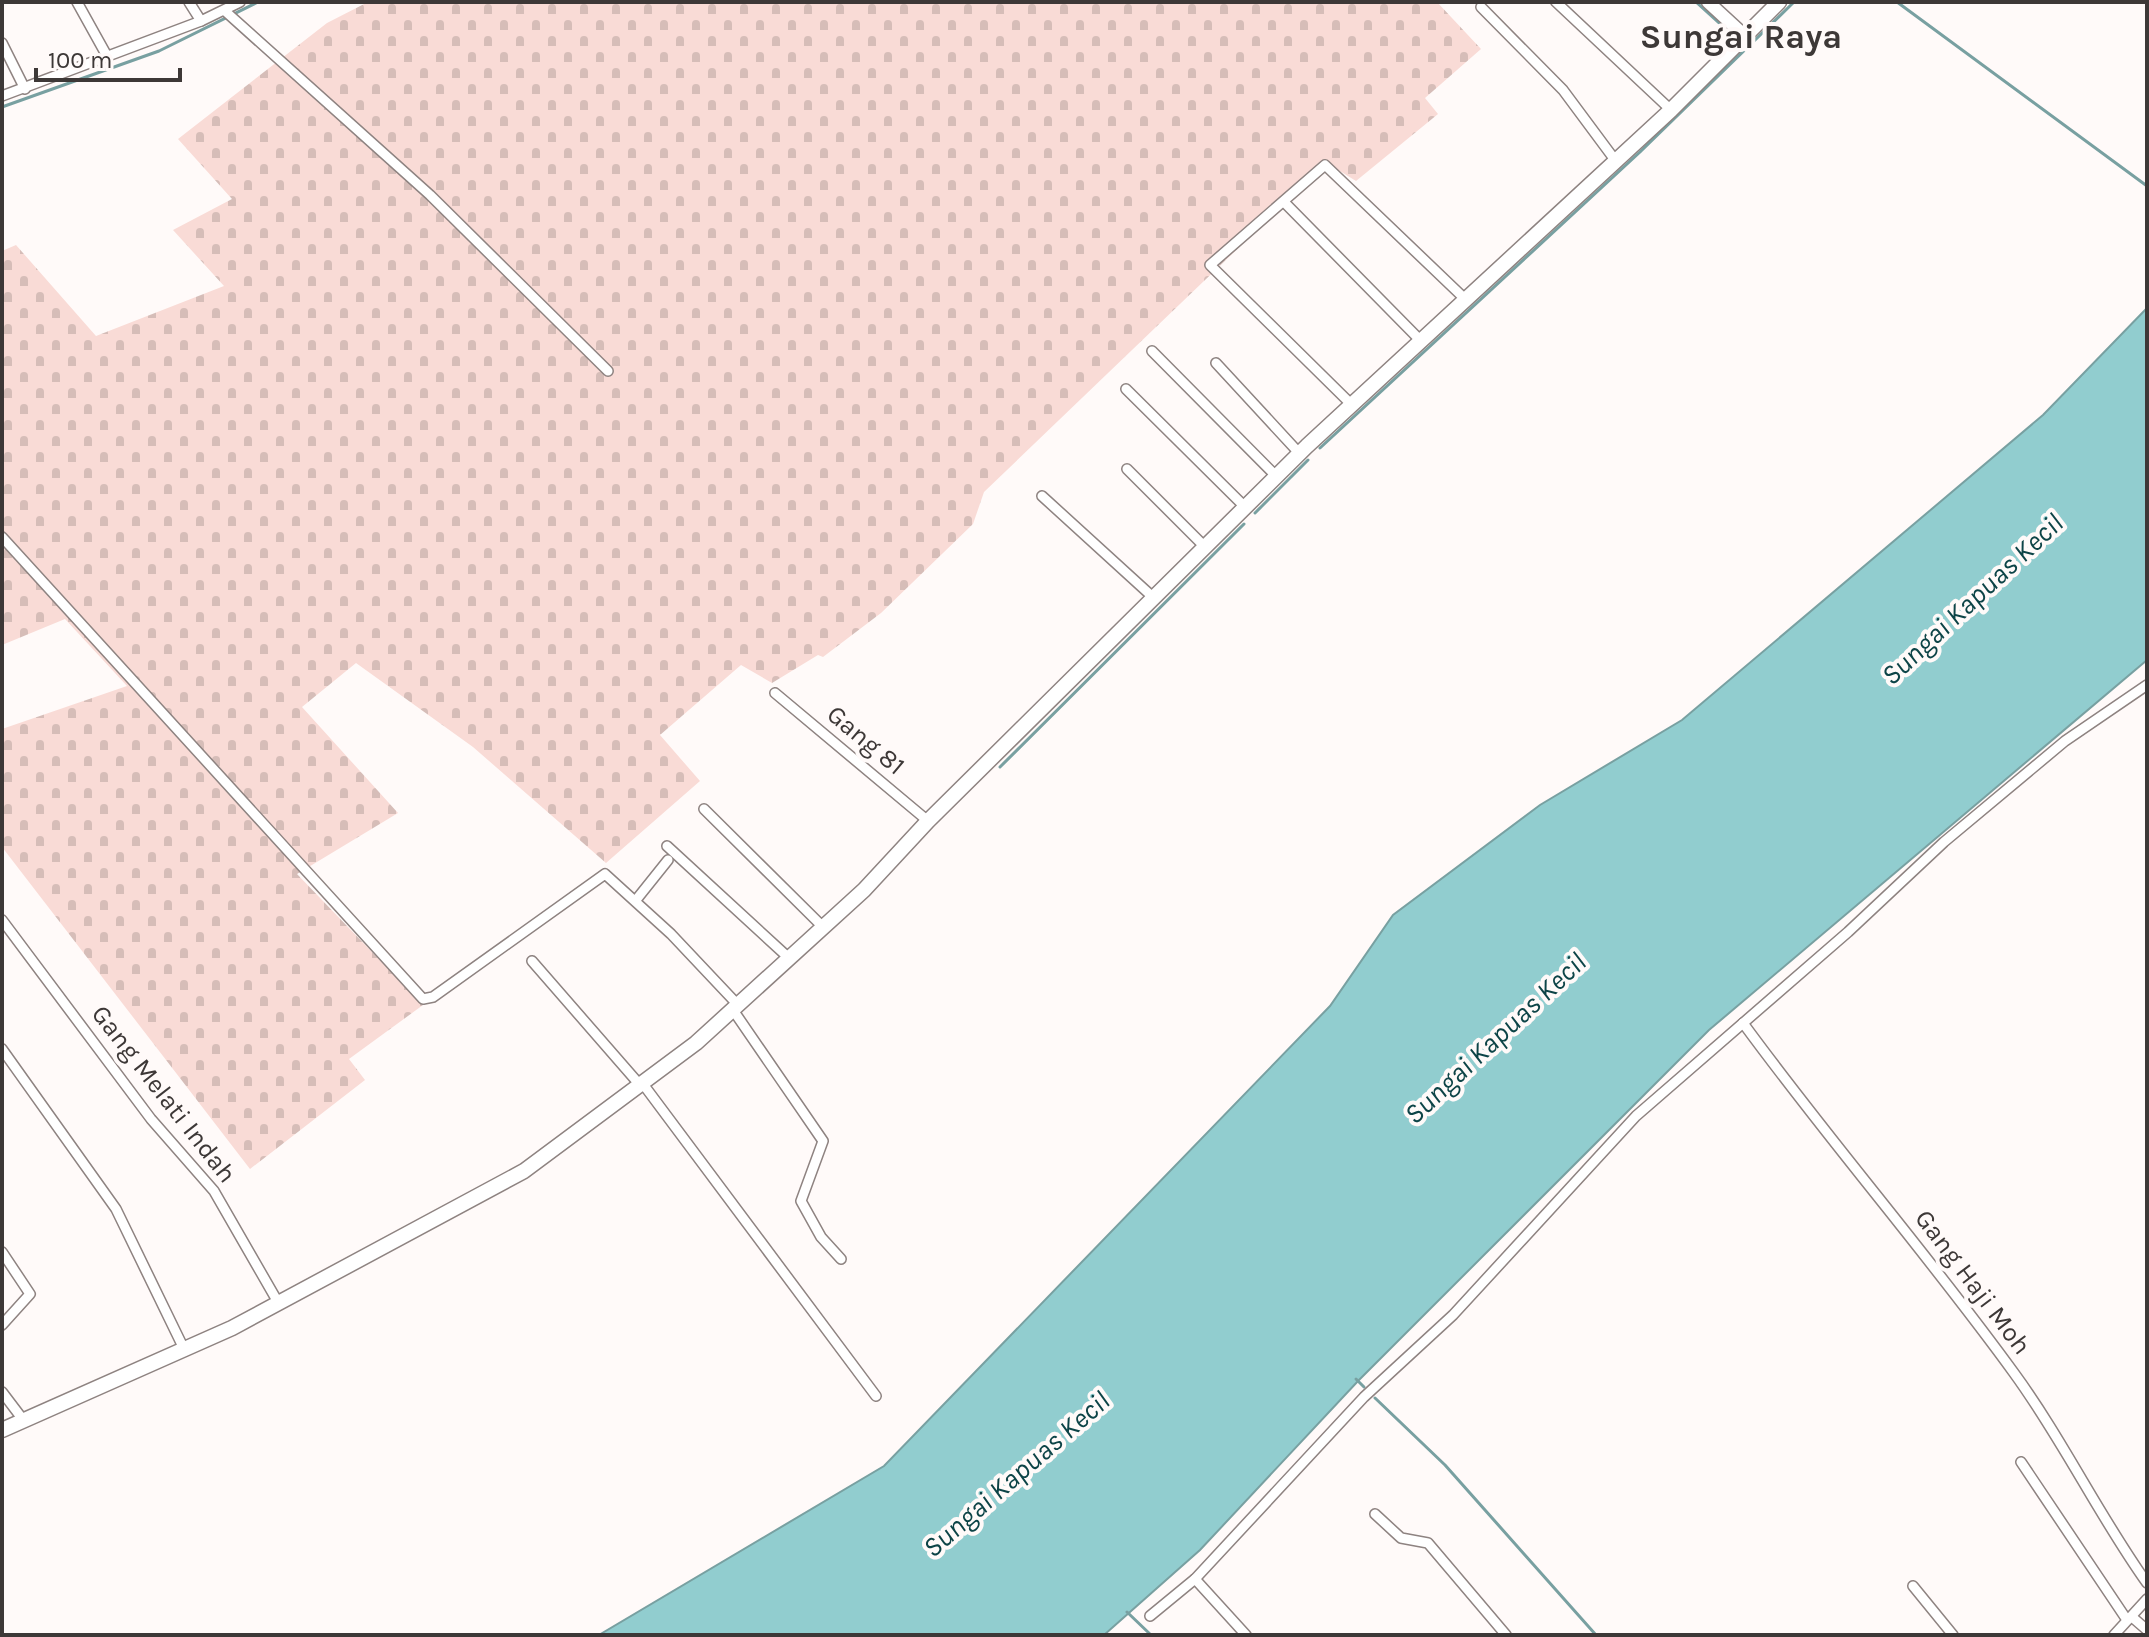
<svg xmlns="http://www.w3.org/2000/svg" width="2149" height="1637" font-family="Karla,sans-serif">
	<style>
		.cemetery { fill: url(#cemetery-stones) }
		.water { fill: #91cdcf; stroke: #78a0a1; stroke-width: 2 }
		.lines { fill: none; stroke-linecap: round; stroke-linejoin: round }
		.stream { stroke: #78a0a1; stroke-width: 3 }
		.minor-casing { stroke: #8e8381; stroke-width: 12 }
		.tertiary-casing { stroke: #8e8381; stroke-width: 15 }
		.secondary-casing { stroke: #8e8381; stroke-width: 17 }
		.minor { stroke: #fff; stroke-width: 9 }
		.tertiary { stroke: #fff; stroke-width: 12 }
		.secondary { stroke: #fff; stroke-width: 14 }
		.labels { text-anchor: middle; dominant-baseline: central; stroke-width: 8; stroke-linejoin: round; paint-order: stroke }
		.street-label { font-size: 26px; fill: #3d3837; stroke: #fffaf9 }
		.water-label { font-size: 28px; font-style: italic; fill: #0d4447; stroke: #fffaf9 }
		.district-label { font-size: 34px; font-weight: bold; fill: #3d3837; stroke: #fffaf9 }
	</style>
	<defs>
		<pattern id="cemetery-stones" width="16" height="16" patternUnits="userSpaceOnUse" patternTransform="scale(2)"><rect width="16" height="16" fill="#f9dbd6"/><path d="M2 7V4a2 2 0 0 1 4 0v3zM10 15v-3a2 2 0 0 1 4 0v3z" fill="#d6bdb8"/></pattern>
	</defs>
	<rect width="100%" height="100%" fill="#fffaf9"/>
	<polygon class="cemetery" points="368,2 1437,2 1481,49 1425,98 1438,114 1356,181 1327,163 984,492 973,524 881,613 823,657 818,655 772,683 741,665 660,735 700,781 606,863 473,747 356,663 302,707 398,813 297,874 423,1005 349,1059 365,1080 250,1169 2,847 2,729 127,686 65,619 2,645 2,251 16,245 96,336 224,286 173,230 232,199 178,139 327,23"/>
	<polygon class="water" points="2147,308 2147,660 1709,1030 1359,1380 1200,1550 1104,1635 599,1635 884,1466 1330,1006 1393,915 1540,805 1682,720 2043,415"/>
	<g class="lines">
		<g class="stream">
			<polyline points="1696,2 1729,32"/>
			<polyline points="1897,2 2147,186"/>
			<polyline points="2,107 159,51 258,2"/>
			<polyline points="1320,448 1640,152 1794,2"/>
			<polyline points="1255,513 1308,460"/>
			<polyline points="1000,767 1244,524"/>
			<polyline points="1356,1379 1364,1387"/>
			<polyline points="1375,1398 1445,1465 1596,1635"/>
			<polyline points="1127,1612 1151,1635"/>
		</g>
		<g class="minor-casing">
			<g id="minor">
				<polyline points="77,2 107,56"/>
				<polyline points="189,2 201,21"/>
				<polyline points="1556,2 1671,110"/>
				<polyline points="1481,7 1563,90 1615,160"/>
				<polyline points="225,11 430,195 608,371"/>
				<polyline points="2,43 25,89"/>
				<polyline points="2,96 201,21 240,2"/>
				<polyline points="1284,202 1419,339"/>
				<polyline points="1152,351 1277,477"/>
				<polyline points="1216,363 1300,454"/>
				<polyline points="1126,389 1246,508"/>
				<polyline points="1352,405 1210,265 1325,165 1464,298"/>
				<polyline points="1127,469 1206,548"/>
				<polyline points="1042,496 1155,599"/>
				<polyline points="2,537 423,999 433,997 605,874 671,934 738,1005"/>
				<polyline points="775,693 928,821"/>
				<polyline points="704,809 823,927"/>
				<polyline points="667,846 790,959"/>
				<polyline points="636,900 668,860"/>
				<polyline points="2,920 151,1119 214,1191 279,1304"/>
				<polyline points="532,961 640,1085"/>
				<polyline points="733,1010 823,1141 801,1201 821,1237 841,1259"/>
				<path d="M1743 1023C1830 1142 1927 1253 2014 1373 2063 1440 2099 1516 2147 1583"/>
				<polyline points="2,1049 116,1209 185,1351"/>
				<polyline points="643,1084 876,1396"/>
				<polyline points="2,1252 30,1294 2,1325"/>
				<polyline points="2,1392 24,1421"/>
				<polyline points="2021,1462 2127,1620"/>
				<polyline points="1375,1514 1401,1538 1428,1543 1506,1635"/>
				<polyline points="1195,1579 1246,1635"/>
				<polyline points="1913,1586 1953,1635"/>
				<polyline points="1150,1616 1195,1579 1364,1397 1453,1315 1636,1116 1848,932 1944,842 2065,741 2147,685"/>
				<polyline points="2132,1617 2147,1630"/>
				<polyline points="2114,1635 2147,1599"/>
			</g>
		</g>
		<g class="tertiary-casing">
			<polyline id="tertiary" points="1708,2 1746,37"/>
		</g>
		<g class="secondary-casing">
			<polyline id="secondary" points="2,1430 232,1328 524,1171 696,1043 864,890 928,821 1307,446 1671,110 1779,2"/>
		</g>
		<use href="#minor" class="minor"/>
		<use href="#tertiary" class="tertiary"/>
		<use href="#secondary" class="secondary"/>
	</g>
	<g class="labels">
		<g class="street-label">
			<text transform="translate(866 740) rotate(40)">Gang 81</text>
			<text transform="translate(164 1094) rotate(52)">Gang Melati Indah</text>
			<text transform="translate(1973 1282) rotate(53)">Gang Haji Moh</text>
		</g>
		<g class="water-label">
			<text transform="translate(1972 599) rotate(-43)">Sungai Kapuas Kecil</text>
			<text transform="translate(1495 1038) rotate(-43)">Sungai Kapuas Kecil</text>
			<text transform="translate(1016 1474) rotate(-41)">Sungai Kapuas Kecil</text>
		</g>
		<g class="district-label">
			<text x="1741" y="37">Sungai Raya</text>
		</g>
	</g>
	<rect width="2149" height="1637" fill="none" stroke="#3d3837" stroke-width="8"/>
	<path d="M36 68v12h144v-12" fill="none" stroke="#3d3837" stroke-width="4"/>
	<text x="48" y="68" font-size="24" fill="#3d3837" stroke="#fffaf9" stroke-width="6" paint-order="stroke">100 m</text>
</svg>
